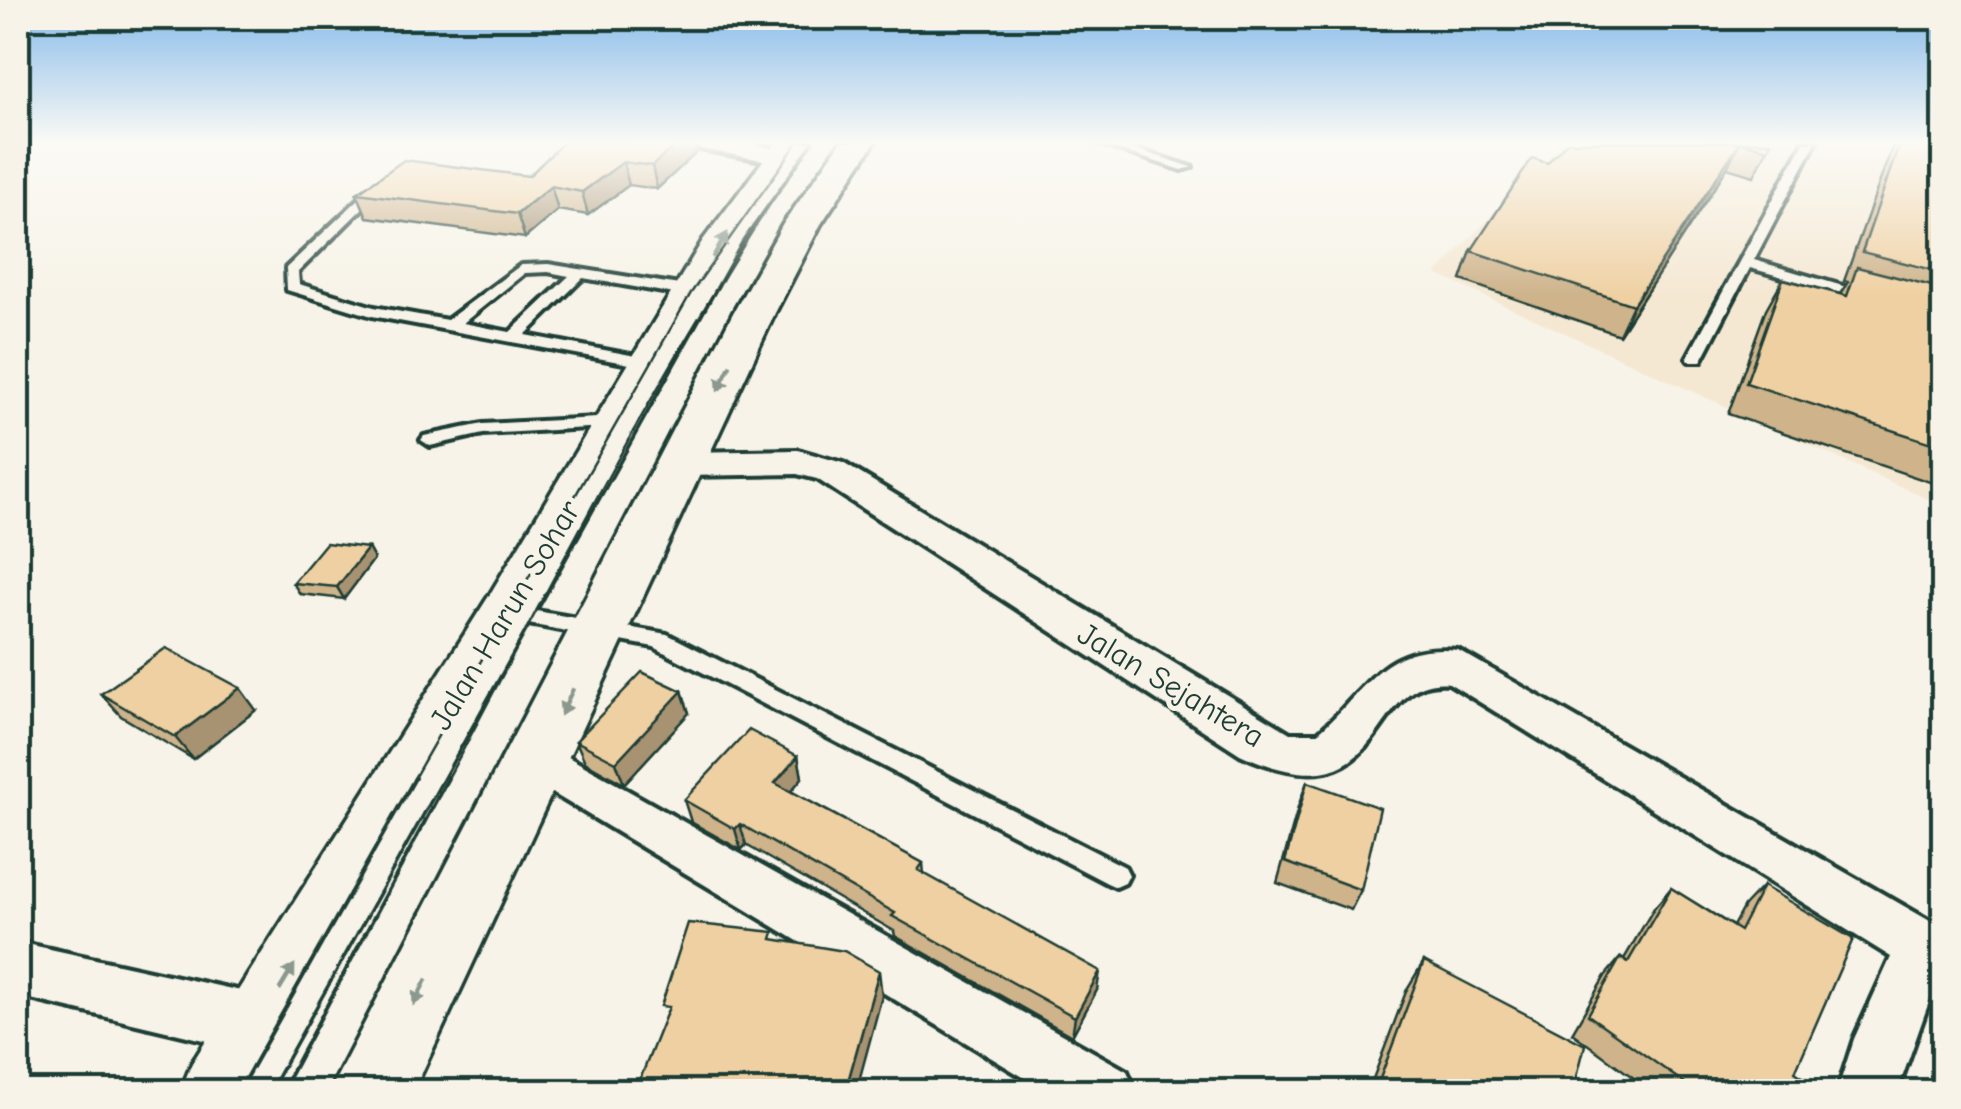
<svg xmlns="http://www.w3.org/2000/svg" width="1961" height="1109" font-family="'Comic Neue',sans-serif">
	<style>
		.built { fill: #f5e8d3 }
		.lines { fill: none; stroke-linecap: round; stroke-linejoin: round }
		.service-casing { stroke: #1f3d34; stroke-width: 8 }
		.minor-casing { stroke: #1f3d34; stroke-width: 8 }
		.trunk-casing { stroke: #1f3d34; stroke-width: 7 }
		.service { fill: #f7f3e8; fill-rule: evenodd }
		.minor { fill: #f7f3e8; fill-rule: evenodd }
		.trunk { fill: #f7f3e8; fill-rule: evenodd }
		.tram-far1 { stroke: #1f3d34; stroke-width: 2.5 }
		.tram { stroke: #1f3d34; stroke-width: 4 }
		.wall { fill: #ceb38b; stroke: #1f3d34; stroke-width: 2.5 }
		.shaded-wall { fill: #a79271; stroke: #1f3d34; stroke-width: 2.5 }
		.building { fill: #efd0a2; stroke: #1f3d34; stroke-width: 2.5 }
		.oneway { fill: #8b988e }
		.labels { text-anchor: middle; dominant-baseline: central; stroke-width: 10; stroke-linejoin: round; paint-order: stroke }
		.street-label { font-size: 32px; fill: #1f3d34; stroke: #f7f3e8 }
	</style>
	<rect width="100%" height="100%" fill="#f7f3e8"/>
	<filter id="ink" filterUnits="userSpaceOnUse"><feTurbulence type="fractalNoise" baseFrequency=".01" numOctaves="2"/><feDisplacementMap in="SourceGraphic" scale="20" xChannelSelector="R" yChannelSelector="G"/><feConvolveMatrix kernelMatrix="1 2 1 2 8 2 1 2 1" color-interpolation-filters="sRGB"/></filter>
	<g filter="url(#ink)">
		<polygon class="built" points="1561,142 1943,142 1943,506 1436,274"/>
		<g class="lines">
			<g class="service-casing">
				<g id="service">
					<polygon points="1094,142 1113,142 1192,167 1182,170"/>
					<polygon points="1804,142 1816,142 1754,260 1877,296 1869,301 1750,268 1703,358 1701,361 1689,361 1687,358"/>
					<path d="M376 183 381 184V190L298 272 299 284 374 307 447 320 521 265 548 264 692 287 700 292 692 297 583 278 525 335 657 360V366L651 368 372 316 287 290 286 268ZM548 272 569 276 510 332 463 323 525 273Z"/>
					<polygon points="616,417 622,418 625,422 622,426 483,434 430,446 421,440 424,436 483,424"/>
					<polygon points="508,606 667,634 1125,867 1129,875 1125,883 1116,887 1107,883 654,647 501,619 497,614 501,609"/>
				</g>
			</g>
			<g class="minor-casing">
				<g id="minor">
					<polygon points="688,142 742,142 789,151 792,156 780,163 700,149"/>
					<path d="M798 450 843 463 1290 733H1318C1368 690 1381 642 1458 650L1944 929V985L1936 982 1897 1092H1837L1854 1039 1891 957 1449 683C1364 674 1394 824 1240 754L817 479 797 474 683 476 670 472 665 464 670 456 683 452Z"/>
					<polygon points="538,740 1127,1071 1136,1092 1048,1092 521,774 514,760 521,746"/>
					<polygon points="18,942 259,995 279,1004 288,1024 279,1044 259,1053 18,996"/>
				</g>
			</g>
			<g class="trunk-casing">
				<g id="trunk">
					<polygon points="777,142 811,142 741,241 267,1092 180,1092 192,1063 487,599 703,240"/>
					<polygon points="841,142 875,142 821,224 775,313 413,1092 329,1092 733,313 783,224"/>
				</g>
			</g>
			<use href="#service" class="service"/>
			<use href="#minor" class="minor"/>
			<use href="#trunk" class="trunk"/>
			<g class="tram-far1">
				<polyline points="413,780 691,293 798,142"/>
				<path d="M447 780C552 583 652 382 776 195"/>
			</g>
			<g class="tram">
				<polyline points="238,1092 415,778"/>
				<polyline points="281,1092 448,778"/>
			</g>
		</g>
		<g class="wall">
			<polygon points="564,142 696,142 697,152 657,189 629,185 588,215 558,210 525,238 367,217 357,193 529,176"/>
			<polygon points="1567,142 1771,142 1754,176 1727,168 1619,335 1461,280 1471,251"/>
			<polygon points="1894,142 1944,142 1944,506 1934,502 1936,484 1728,414 1766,309 1783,279 1840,294 1848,282 1844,281"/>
			<polygon points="368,548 374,559 344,599 300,594 293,583"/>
			<polygon points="682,691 689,713 624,784 585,762 576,741"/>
			<polygon points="101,694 256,710 193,759 121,716"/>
			<polygon points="798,756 802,778 791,791 923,863 924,874 1097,990 1072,1036 895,936 894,931 746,845 741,850 691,822 684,800"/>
			<polygon points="1307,782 1361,890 1351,910 1277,883 1299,804"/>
			<polygon points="1763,886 1795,1072 1813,1092 1653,1092 1572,1033 1605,976 1621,957 1624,959 1654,908 1671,888 1733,926 1744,906"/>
			<polygon points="1424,961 1573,1092 1368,1092 1407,989"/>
		</g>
		<g class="shaded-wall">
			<polygon points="679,142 696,142 697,152 657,189 652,166"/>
			<polygon points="1740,142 1727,168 1619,335 1633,305"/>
			<polygon points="623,162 629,185 588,215 582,192"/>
			<polygon points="551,186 558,210 525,238 517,214"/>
			<polygon points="368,548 374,559 344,599 337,587"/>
			<polygon points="240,688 256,710 193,759 175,737"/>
			<polygon points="682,691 689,713 624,784 616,762"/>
			<polygon points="798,756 802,778 780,804 775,783"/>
			<polygon points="740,824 746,845 741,850 735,829"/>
			<polygon points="879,971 882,996 856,1092 845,1092"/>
			<polygon points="1100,971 1097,990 1072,1036 1075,1017"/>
		</g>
		<g class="building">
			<polygon points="564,142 679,142 652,166 623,162 582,192 551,186 517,214 357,193 404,160 529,176"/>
			<polygon points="1567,142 1740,142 1633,305 1471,251 1532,158 1547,163"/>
			<polygon points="1741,142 1771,142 1768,149"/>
			<polygon points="1900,142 1944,142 1944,273 1862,252"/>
			<polygon points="1857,267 1944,289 1944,447 1746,383 1783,279 1847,296"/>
			<polygon points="326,543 368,548 337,587 293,583"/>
			<polygon points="166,648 240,688 175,737 101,694"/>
			<polygon points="642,672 682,691 616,762 576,741"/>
			<polygon points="749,730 798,756 775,783 923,863 918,870 1100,971 1075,1017 892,916 895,913 740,824 735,829 684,800"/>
			<polygon points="1307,782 1380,808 1361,890 1285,862"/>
			<polygon points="1763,886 1853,939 1795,1072 1815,1085 1813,1092 1697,1092 1588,1015 1621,957 1628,962 1671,888 1740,931"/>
			<polygon points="688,923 774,932 772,939 844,951 879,971 845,1092 635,1092 669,1007 661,1006"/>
			<polygon points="1424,961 1585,1045 1573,1092 1375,1092"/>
		</g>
		<defs><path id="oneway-solid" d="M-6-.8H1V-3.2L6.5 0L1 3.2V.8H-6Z" transform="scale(2.5)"/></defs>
		<g class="oneway">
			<use href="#oneway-solid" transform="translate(720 245) rotate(-59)"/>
			<use href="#oneway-solid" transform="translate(724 378) rotate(116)"/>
			<use href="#oneway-solid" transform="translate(567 702) rotate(115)"/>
			<use href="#oneway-solid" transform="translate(287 977) rotate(-59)"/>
			<use href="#oneway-solid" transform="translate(420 992) rotate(117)"/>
		</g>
	</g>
	<linearGradient id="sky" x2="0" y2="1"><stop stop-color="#85baea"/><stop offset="0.48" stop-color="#fbfaf5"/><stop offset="1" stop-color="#fbfaf5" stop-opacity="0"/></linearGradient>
	<rect width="1961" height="297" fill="url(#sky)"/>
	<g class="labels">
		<g class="street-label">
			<text transform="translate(505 615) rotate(-59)">Jalan Harun Sohar</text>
			<text transform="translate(1171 685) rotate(31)">Jalan Sejahtera</text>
		</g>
	</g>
	<rect width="1961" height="1109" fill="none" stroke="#f7f3e8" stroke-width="60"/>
	<rect x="30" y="30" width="1901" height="1049" fill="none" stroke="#1f3d34" stroke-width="4" filter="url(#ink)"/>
</svg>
